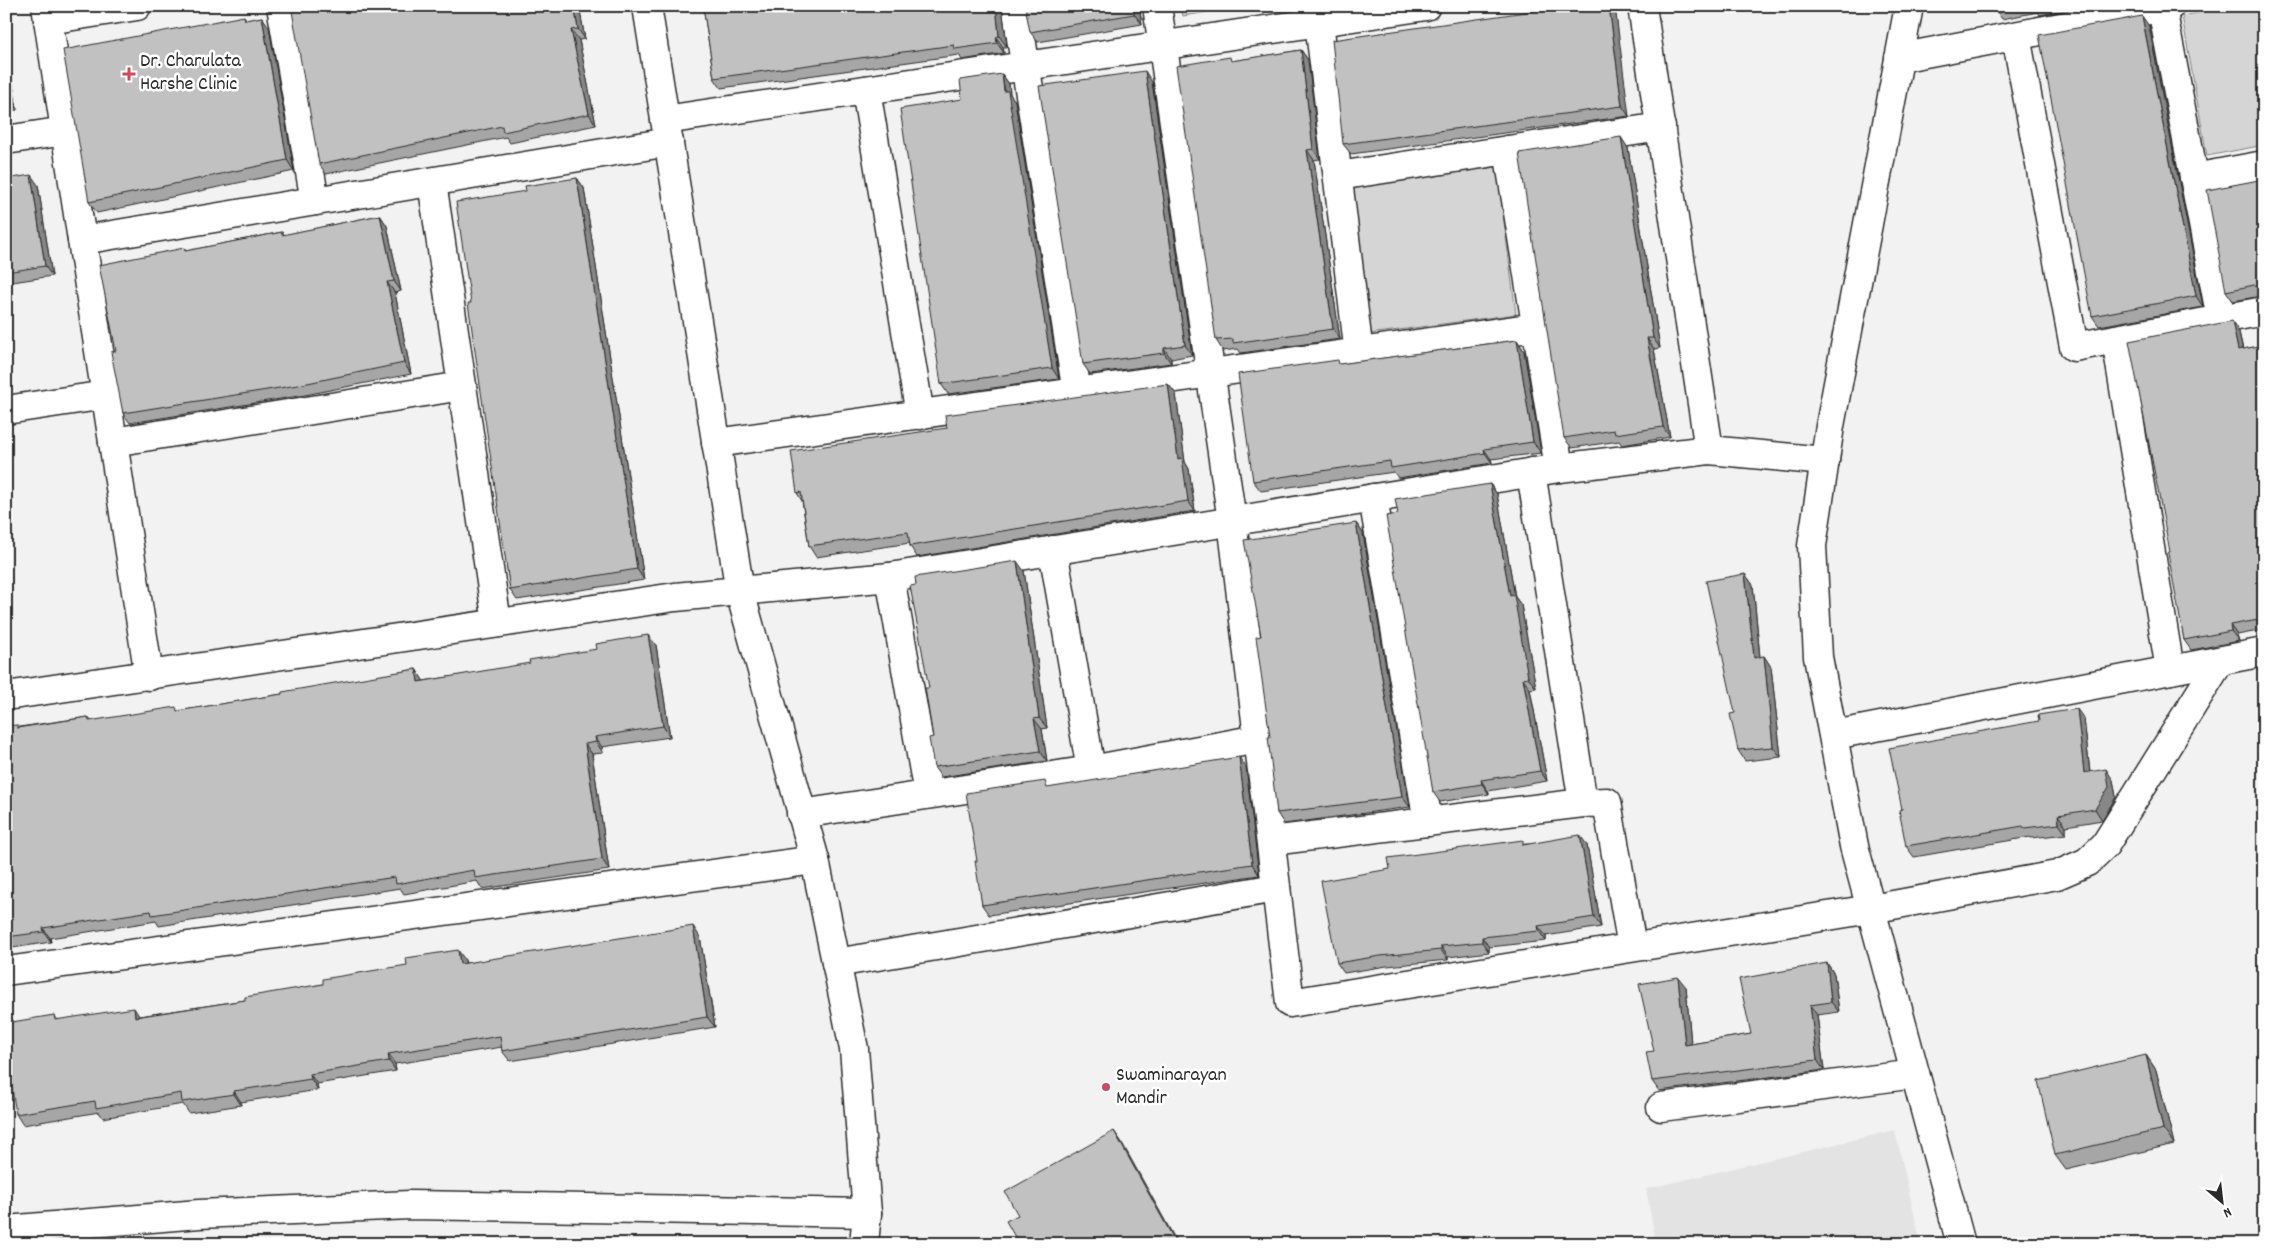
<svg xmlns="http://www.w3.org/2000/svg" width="2270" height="1250" font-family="Dekko,sans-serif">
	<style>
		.built { fill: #e3e3e3 }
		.green { fill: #d5d5d5; stroke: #808080 }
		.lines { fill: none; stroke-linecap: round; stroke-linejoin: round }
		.minor-casing { stroke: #2b2b2b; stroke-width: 31 }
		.minor { stroke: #fff; stroke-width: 28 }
		.wall { fill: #a6a6a6; stroke: #2b2b2b }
		.shaded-wall { fill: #878787; stroke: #2b2b2b }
		.building { fill: #c1c1c1; stroke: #2b2b2b }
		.poi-dot { fill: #d1495b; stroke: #fff; stroke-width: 2 }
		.labels { text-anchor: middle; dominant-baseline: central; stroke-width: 5; stroke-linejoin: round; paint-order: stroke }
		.poi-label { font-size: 20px; fill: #2b2b2b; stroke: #fff; text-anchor: start }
	</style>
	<rect width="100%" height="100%" fill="#f2f2f2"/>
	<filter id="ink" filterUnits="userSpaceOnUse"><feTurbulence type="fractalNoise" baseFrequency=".02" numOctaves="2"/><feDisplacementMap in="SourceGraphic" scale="10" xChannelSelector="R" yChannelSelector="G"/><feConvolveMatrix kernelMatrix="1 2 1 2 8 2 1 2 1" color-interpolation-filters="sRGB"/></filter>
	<g filter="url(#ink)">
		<polygon class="built" points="1895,1130 1921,1244 1656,1244 1646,1189"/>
		<g class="green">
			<polygon points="1181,6 1246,6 1183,16"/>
			<polygon points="2235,6 2264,6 2264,145 2207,156 2182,16"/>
			<polygon points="1497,167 1516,314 1369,334 1350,186"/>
		</g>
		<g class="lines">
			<g class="minor-casing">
				<g id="minor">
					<polyline points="46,6 149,676"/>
					<polyline points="281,6 315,201"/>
					<polyline points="1016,6 1077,393"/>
					<polyline points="1157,6 1232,521 1290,1003 1871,909 2057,875 2087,862 2105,845 2220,661"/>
					<polyline points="1642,6 1709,450"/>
					<polyline points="1909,6 1830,426 1812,546 1818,657 1854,846 1961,1244"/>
					<polyline points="2162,8 2221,319"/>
					<polyline points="48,20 137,6"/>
					<polyline points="1319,22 1359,354"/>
					<polyline points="2016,36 2074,347 2264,311"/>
					<polyline points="1899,58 2170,6"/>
					<polyline points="866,90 920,415"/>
					<polyline points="665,120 1426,6"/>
					<polyline points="6,140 65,131"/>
					<polyline points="1338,176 1508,150"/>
					<polyline points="2194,178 2264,165"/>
					<polyline points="432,182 497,623"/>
					<polyline points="82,240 669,142"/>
					<polyline points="2116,339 2170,670"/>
					<polyline points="6,410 106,395"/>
					<polyline points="113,442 462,386"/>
					<polyline points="716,443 1537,327"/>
					<polyline points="1559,468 1508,150 1661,127"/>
					<polyline points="1373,498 1428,822"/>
					<polyline points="1053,550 1091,770"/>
					<polyline points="890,577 928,794"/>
					<polyline points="6,696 675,597 890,577 1559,468 1709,450 1825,461"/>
					<polyline points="1834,735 2264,652"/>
					<polyline points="1583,803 1607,802 1632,947"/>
					<polyline points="801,814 1091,770 1258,739"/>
					<polyline points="1271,841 1583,803 1531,472"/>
					<polyline points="836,963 1276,888"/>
					<polyline points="6,971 815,860"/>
					<polyline points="1661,1107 1915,1074"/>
					<polyline points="6,1230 199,1214 410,1205 867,1213 854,1049 815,860 740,592 647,6"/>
					<polyline points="864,1244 867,1213"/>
				</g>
			</g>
			<use href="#minor" class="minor"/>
		</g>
		<g class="wall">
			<polygon points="579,6 585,39 579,40 596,125 510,143 506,137 326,174 319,164"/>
			<polygon points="703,6 1002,6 1007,47 1003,47 1004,53 962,60 959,55 721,88 714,78"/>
			<polygon points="1139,6 1142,24 1038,42 1030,32"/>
			<polygon points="1567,6 1629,116 1351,154 1343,144"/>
			<polygon points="1994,6 2086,6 2040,15 2038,12 2002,19 1995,9"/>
			<polygon points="244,16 247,20 262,17 269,27 294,171 97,213 89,202"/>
			<polygon points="2149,26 2203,307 2099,326 2092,316"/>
			<polygon points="6,41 17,110 6,111"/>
			<polygon points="1301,50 1308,60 1320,159 1314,160 1340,339 1241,353 1238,349 1223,351 1216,340 1233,61"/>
			<polygon points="1002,74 1009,84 1010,94 1015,101 1059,379 948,394 941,384 962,99"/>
			<polygon points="1152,82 1192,355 1171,359 1171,363 1090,374 1083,364"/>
			<polygon points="1628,148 1660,348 1654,349 1670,437 1622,445 1619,441 1572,448 1564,438"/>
			<polygon points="577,178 584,188 644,580 517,600 510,590 471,303 526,191"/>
			<polygon points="6,179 38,185 52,276 6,283"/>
			<polygon points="2264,179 2264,296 2261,296 2233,301 2226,291"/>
			<polygon points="380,215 387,226 401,291 395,293 411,374 305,395 130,423 123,413 116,351 184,248 186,251 282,232 284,235"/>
			<polygon points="2239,332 2243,349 2264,345 2264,630 2237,635 2239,641 2191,650 2184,640 2170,552"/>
			<polygon points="1517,340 1524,351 1541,453 1491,459 1492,463 1398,478 1394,472 1261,491 1253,481 1341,364"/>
			<polygon points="6,372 10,394 6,395"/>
			<polygon points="1168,384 1176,394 1185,462 1189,469 1195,511 917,557 910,546 910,543 816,557 809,546 802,501 797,493 947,428"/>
			<polygon points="1490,484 1497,494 1515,597 1521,605 1536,688 1530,689 1547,781 1488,791 1489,794 1440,802 1433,792 1398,514"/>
			<polygon points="1356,523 1363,533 1410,807 1284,824 1277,813 1261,636"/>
			<polygon points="1024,571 1047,728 1042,729 1047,761 941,777 934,767 933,737 929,688"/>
			<polygon points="1745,574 1753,585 1760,657 1764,656 1771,667 1781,757 1745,761 1738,750 1735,713"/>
			<polygon points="656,645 670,737 602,747 603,753 592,754 609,870 482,889 477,881 404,894 400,888 159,926 156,921 50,938 51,942 6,949 6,726 19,727 88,717 91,721 179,711 282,694 416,669 423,681"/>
			<polygon points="2084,719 2090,772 2113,780 2116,797 2102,820 2066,826 2066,834 2031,838 2030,837 1914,857 1906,846 1902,809 2039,721"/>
			<polygon points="1246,767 1259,875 989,915 982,905 977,861 1050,788"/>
			<polygon points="1526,844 1587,845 1601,927 1546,936 1546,941 1489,947 1489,952 1448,957 1448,960 1387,966 1344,973 1337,963 1390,869"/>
			<polygon points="700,937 715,1027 510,1061 502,1051 502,1047 395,1064 396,1071 317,1084 318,1090 241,1102 241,1105 189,1113 183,1104 103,1118 99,1112 23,1125 16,1114 54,1015 58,1020 139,1016 245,1000 323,984 465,960 466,963"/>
			<polygon points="1827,963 1834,974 1839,1012 1817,1015 1824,1070 1659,1091 1652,1081 1654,1051 1686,987 1691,1044 1751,1034"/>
			<polygon points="2146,1055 2156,1070 2174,1144 2066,1170 2055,1155"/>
		</g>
		<g class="shaded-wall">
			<polygon points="574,6 579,6 585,39 578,29"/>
			<polygon points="996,6 1002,6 1007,47 999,36"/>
			<polygon points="1133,6 1139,6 1142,24 1134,14"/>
			<polygon points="1609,6 1615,6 1629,116 1622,106"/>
			<polygon points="2142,16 2149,26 2203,307 2196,296"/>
			<polygon points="262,17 269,27 294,171 287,160"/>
			<polygon points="571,30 579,40 596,125 589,114"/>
			<polygon points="996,37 1003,47 1004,53 997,43"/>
			<polygon points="6,41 17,110 9,99 6,78"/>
			<polygon points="1301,50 1308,60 1320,159 1313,149"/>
			<polygon points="1145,71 1152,82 1192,355 1185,345"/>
			<polygon points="1002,74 1009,84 1010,94 1015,101 1059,379 1052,368"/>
			<polygon points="1621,137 1628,148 1660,348 1653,338"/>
			<polygon points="1307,150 1314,160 1340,339 1333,329"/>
			<polygon points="31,175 38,185 52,276 45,266"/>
			<polygon points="577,178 584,188 644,580 637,569"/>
			<polygon points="380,215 387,226 401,291 394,281"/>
			<polygon points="387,282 395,293 411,374 404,363"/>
			<polygon points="2232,321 2239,332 2245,361 2238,350"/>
			<polygon points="1647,338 1654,349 1670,437 1663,427"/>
			<polygon points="1517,340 1524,351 1541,453 1533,442"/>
			<polygon points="1164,348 1171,359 1171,363 1164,353"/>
			<polygon points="6,372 10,394 6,389"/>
			<polygon points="1168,384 1176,394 1185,462 1189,469 1195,511 1188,501 1178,459"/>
			<polygon points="1484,449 1491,459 1492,463 1485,453"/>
			<polygon points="1490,484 1497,494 1515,597 1521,605 1536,688 1528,677 1510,596"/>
			<polygon points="1356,523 1363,533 1410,807 1402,797"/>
			<polygon points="1017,561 1024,571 1047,728 1039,718"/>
			<polygon points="1745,574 1753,585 1761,668 1754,658"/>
			<polygon points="2230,625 2237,635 2239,641 2231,631"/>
			<polygon points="648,635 656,645 670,737 663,726"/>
			<polygon points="1764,656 1771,667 1781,757 1773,747"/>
			<polygon points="416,669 423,680 425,692 418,682"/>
			<polygon points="1523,678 1530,689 1547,781 1540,771"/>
			<polygon points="2077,709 2084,719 2091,783 2084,773"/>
			<polygon points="1034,719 1042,729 1047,761 1040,751"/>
			<polygon points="595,737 602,747 603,753 596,742"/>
			<polygon points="585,744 592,754 609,870 602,859"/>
			<polygon points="1239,757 1246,767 1259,875 1252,864"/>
			<polygon points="2106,769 2113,780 2116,797 2102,820 2095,809"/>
			<polygon points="1481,780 1488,791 1489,794 1482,784"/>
			<polygon points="2058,815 2066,826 2066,834 2059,824"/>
			<polygon points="1580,835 1587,845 1601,927 1594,917"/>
			<polygon points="693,926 700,937 715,1027 707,1017"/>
			<polygon points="1538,926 1546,936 1546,941 1539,931"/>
			<polygon points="43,928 50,938 51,942 44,932"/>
			<polygon points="1482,937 1489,947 1489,952 1482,942"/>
			<polygon points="1441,946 1448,957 1448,960 1441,950"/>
			<polygon points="458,950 465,960 467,975 460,964"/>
			<polygon points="1827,963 1834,974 1839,1012 1831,1002"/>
			<polygon points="1678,977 1686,987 1692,1055 1685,1045"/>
			<polygon points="1810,1005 1817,1015 1824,1070 1817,1060"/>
			<polygon points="134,1008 141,1019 135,1017"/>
			<polygon points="388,1054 395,1064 396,1071 389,1061"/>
			<polygon points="2146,1055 2156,1070 2174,1144 2163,1129"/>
			<polygon points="310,1074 317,1084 318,1090 311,1079"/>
			<polygon points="234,1091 241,1102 241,1105 234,1094"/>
			<polygon points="1114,1131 1121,1141 1178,1244 1177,1244 1175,1241"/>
		</g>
		<g class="building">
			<polygon points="313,6 574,6 578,29 571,30 589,114 503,132 502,126 319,164 292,11"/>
			<polygon points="703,6 996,6 999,36 996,37 997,43 955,49 954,45 714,78"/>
			<polygon points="1025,6 1133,6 1134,14 1030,32"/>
			<polygon points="1567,6 1609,6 1622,106 1343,144 1332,40"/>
			<polygon points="1994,6 2007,6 1995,9"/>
			<polygon points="244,16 245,20 262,17 287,160 89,202 63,50"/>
			<polygon points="2142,16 2196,296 2092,316 2039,35"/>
			<polygon points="1301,50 1313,149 1307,150 1333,329 1233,343 1233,339 1216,340 1176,66 1230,57 1231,61"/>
			<polygon points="1145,71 1185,345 1164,348 1164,353 1083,364 1039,86"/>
			<polygon points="1002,74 1004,91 1008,91 1052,368 941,384 900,109 962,99 960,80"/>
			<polygon points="6,78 9,99 6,100"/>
			<polygon points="1621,137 1653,338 1647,338 1663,427 1615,434 1614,430 1564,438 1519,153"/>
			<polygon points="31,175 45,266 6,272 6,179"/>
			<polygon points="577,178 637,569 510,590 468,303 471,303 456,202 526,191 525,186"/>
			<polygon points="2264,179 2264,288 2254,285 2226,291 2207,190"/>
			<polygon points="380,215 394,281 387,282 404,363 298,385 123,413 111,352 116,351 99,265 184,248 185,251 282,232 282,235"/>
			<polygon points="2232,321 2238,350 2264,345 2264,619 2230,625 2231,631 2184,640 2168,553 2170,552 2129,341"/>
			<polygon points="1517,340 1533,442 1484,449 1485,453 1391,468 1390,461 1253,481 1238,374 1338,360 1339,364"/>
			<polygon points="1168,384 1178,459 1182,458 1188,501 910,546 908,532 809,546 801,492 797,493 791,451 947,428 945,415"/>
			<polygon points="1490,484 1510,596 1514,595 1528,677 1523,678 1540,771 1481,780 1482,784 1433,792 1386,516 1398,514 1395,499"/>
			<polygon points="1356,523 1402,797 1277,813 1268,737 1270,737 1256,637 1261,636 1244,540"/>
			<polygon points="1017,561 1039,718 1034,719 1040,751 934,767 929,738 933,737 925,688 929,688 910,586 916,585 915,577"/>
			<polygon points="1745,574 1754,658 1764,656 1773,747 1738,750 1730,714 1735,713 1706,581"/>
			<polygon points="648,635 663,726 595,737 596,742 585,744 602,859 475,878 474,870 396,884 395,877 152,915 151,911 43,928 44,932 6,937 6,726 17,725 17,728 88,717 89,721 176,707 177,711 282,694 282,692 416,669 418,682 530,663 529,660 597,649 596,644"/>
			<polygon points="2077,709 2084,773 2106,769 2109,787 2095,809 2058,815 2059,824 2024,828 2023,826 1906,846 1899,810 1902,809 1889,748 2039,721 2038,715"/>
			<polygon points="1239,757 1252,864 982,905 975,861 977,861 966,793 1045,781 1047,788"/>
			<polygon points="1580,835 1594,917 1538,926 1539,931 1482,937 1482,942 1441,946 1441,950 1380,956 1337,963 1321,881 1390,869 1388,858 1523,840 1523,845"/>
			<polygon points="693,926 707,1017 502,1051 500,1036 388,1054 389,1061 310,1074 311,1079 234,1091 234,1094 182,1102 181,1093 96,1108 95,1101 16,1114 6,1050 6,1023 54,1015 55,1020 134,1008 135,1017 245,1000 245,997 323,984 323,979 407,965 406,958 458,950 460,964"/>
			<polygon points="1827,963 1831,1002 1810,1005 1817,1060 1652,1081 1646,1052 1654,1051 1639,984 1678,977 1685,1045 1751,1034 1739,979"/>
			<polygon points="2146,1055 2163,1129 2055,1155 2038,1081"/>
			<polygon points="1114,1131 1175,1241 1171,1244 1019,1244 1006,1221 1018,1215 1005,1192"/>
		</g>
	</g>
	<g class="poi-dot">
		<path d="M126.5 66.5h5v5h5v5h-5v5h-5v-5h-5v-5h5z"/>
		<circle cx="1106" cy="1087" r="5"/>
	</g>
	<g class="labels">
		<g class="poi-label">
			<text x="140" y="62">Dr. Charulata<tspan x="140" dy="23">Harshe Clinic</tspan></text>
			<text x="1116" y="1076">Swaminarayan<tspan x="1116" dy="23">Mandir</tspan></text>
		</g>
	</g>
	<rect width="2270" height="1250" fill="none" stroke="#fff" stroke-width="25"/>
	<rect x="12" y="12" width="2245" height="1225" fill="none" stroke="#2b2b2b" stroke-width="2" filter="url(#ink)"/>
	<g transform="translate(2222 1202) rotate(152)" stroke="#ffffff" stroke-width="4" paint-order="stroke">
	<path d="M0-4L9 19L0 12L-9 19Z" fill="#2b2b2b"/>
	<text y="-8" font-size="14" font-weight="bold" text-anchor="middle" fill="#2b2b2b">N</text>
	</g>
</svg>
